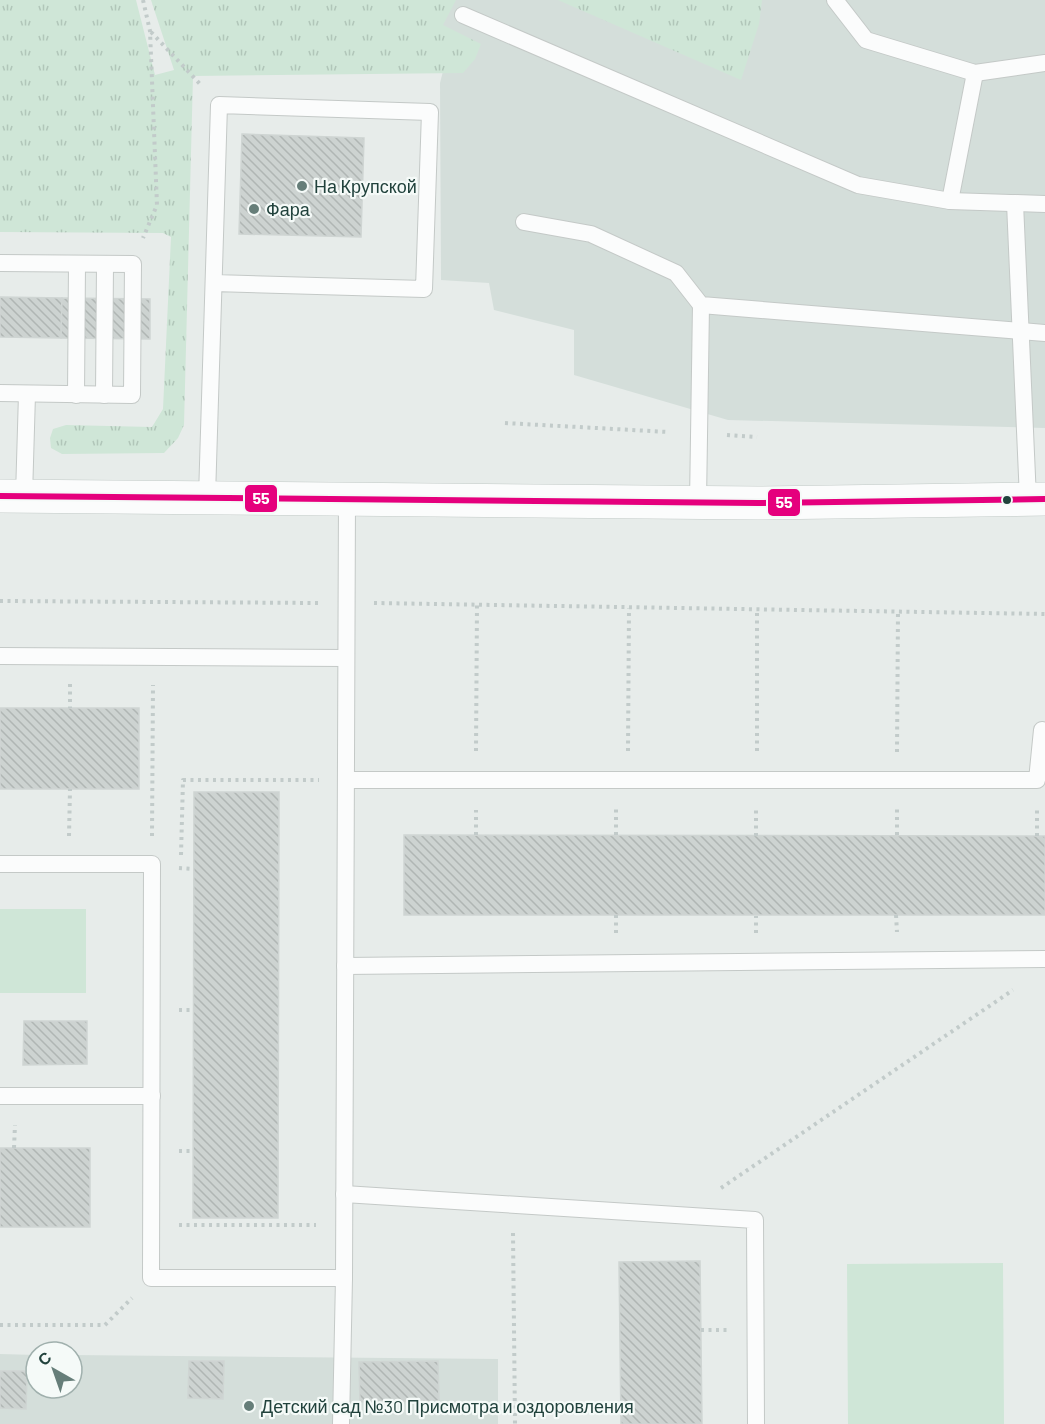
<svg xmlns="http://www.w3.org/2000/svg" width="1045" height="1424" font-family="Barlow,sans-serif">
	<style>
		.built { fill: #d4deda }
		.grass { fill: url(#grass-tufts) }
		.green { fill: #cfe6d7 }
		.building { fill: url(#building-back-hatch); stroke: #cfd5d3; stroke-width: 1.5 }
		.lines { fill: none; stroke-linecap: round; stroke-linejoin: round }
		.service-casing { stroke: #c4c9c7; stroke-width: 18 }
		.secondary-casing { stroke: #c2cac7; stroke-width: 34 }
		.path { stroke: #c2cbca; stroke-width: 4; stroke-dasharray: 3 4.5; stroke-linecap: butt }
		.service { stroke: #fbfcfc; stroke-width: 16 }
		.secondary { stroke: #fbfcfc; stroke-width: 33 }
		.bus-1-casing { stroke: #f5faf8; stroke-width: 10 }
		.bus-1 { stroke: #e5007d; stroke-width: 6 }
		.poi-dot { fill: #667e79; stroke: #f5faf8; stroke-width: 2 }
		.bus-dot { fill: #21423c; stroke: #f5faf8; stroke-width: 2 }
		.labels { text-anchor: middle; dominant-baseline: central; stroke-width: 4.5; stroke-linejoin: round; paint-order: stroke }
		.poi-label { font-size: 18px; fill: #21423c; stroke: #f5faf8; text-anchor: start }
		.line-badge { stroke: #f5faf8; stroke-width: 2 }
		.badge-label { font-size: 16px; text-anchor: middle; font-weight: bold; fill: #fff }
	</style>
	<defs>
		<pattern id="grass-tufts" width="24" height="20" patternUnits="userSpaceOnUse" patternTransform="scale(1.5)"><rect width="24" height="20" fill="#cfe6d7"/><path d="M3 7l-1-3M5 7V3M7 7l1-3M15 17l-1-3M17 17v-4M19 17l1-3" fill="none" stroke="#b1c6b9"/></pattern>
		<pattern id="building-back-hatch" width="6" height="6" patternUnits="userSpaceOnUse" patternTransform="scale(1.5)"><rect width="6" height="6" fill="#cdd3d1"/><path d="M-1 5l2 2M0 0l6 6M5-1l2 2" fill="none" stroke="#b0b6b4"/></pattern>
	</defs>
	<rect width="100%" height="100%" fill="#e7ecea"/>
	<g class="built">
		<polygon points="423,0 1045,0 1045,428 728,420 574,375 574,330 494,310 489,283 441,280 440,83 451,40"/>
		<polygon points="0,1354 36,1355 36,1388 72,1388 72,1355 498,1359 498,1424 0,1424"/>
	</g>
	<g class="grass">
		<polygon points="0,0 136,0 155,75 174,70 151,0 456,0 443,25 481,44 475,59 463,73 193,76 184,425 178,438 164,453 62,454 51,448 50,438 53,429 66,425 152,427 163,409 171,237 163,233 0,232"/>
		<polygon points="558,0 762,0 759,24 741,80"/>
	</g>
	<g class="green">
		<rect x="0" y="909" width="86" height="84"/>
		<polygon points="1003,1263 1004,1424 848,1424 847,1264"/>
	</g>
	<g class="building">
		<polygon points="242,134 364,138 361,237 239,234"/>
		<polygon points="0,297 62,298 61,338 0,337"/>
		<polygon points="62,298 150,299 150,339 61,338"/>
		<rect x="0" y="708" width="139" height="81"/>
		<polygon points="194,792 279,792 278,1218 193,1218"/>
		<polygon points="404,835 1045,836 1045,915 404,915"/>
		<polygon points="24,1021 87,1021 87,1064 23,1065"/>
		<rect x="0" y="1148" width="90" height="79"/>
		<polygon points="700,1261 702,1424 621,1424 619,1262"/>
		<polygon points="189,1361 224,1361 223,1399 188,1398"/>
		<polygon points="438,1361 439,1401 360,1402 359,1362"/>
		<polygon points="0,1371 27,1371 26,1409 0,1408"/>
	</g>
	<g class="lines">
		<g class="service-casing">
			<g id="service">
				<polyline points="835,0 866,40 975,73 1045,63"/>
				<polyline points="463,15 858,185 950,201 1045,204"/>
				<polyline points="950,201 975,73"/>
				<polyline points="1015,203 1028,499"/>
				<polyline points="524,222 591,234 676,273 701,305 1045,333"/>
				<polyline points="0,263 133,264 132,395 0,393"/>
				<polyline points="76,395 77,264"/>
				<polyline points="104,395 105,264"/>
				<polyline points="24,496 27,394"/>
				<polyline points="207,497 219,105 430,112 424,289 214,283"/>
				<polyline points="698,502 701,305"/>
				<polyline points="0,656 346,658"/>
				<polyline points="346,780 1037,780 1042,730"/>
				<polyline points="0,864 152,864 151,1278 344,1278"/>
				<polyline points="345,966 1045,959"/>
				<polyline points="0,1096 152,1096"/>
				<polyline points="344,1194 755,1220 756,1424"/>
				<polyline points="341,1424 344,1278 347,498"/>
			</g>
		</g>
		<g class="secondary-casing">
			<polyline id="secondary" points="0,496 758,503 1045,499"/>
		</g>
		<g class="path">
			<polyline points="143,0 150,31 157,205 143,238"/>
			<polyline points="151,32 201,85"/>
			<polyline points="505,423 669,432"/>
			<polyline points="727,435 757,437"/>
			<polyline points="0,601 318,603"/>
			<polyline points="374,603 1045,614"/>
			<polyline points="70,684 70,708"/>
			<polyline points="476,751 477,605"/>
			<polyline points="628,751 629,608"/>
			<polyline points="757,751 757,610"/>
			<polyline points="897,752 898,612"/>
			<polyline points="476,835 476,810"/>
			<polyline points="616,835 616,809"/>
			<polyline points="897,835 897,808"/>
			<polyline points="69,836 70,789"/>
			<polyline points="152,836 153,685"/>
			<polyline points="756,836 756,809"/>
			<polyline points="1037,836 1037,808"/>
			<polyline points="181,855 183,780 319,780"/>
			<polyline points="179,868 194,869"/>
			<polyline points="616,915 616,935"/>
			<polyline points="896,915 897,932"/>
			<polyline points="756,933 756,916"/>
			<polyline points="179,1010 193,1010"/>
			<polyline points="14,1148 15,1125"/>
			<polyline points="179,1151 193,1151"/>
			<polyline points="721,1188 1013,990"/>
			<polyline points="179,1225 316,1225"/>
			<polyline points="513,1233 515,1424"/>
			<polyline points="0,1325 105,1325 132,1298"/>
			<polyline points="701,1330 728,1330"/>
		</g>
		<use href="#service" class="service"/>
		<use href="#secondary" class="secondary"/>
		<g class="bus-1-casing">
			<polyline id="bus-1" points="0,496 758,503 1045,499"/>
		</g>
		<use href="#bus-1" class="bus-1"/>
	</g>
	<g class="poi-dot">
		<circle cx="302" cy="186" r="6"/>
		<circle cx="254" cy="209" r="6"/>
		<circle cx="249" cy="1406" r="6"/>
	</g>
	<circle class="bus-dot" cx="1007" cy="500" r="5"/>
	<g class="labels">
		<g class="poi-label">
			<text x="314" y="186">На Крупской</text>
			<text x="266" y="209">Фара</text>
			<text x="261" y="1406">Детский сад №30 Присмотра и оздоровления</text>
		</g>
	</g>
	<g class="line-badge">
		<rect x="244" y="484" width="34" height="29" rx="6" fill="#e5007d"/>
		<rect x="767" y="488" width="34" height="29" rx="6" fill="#e5007d"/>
	</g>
	<g class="badge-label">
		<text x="261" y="504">55</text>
		<text x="784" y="508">55</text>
	</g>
	<g transform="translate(54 1370) rotate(320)"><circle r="28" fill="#f5faf8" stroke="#a0b0ad" stroke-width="1.5"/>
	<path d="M0-4.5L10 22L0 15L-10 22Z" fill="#667e79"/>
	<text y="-9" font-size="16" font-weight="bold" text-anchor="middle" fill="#21423c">С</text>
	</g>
</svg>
